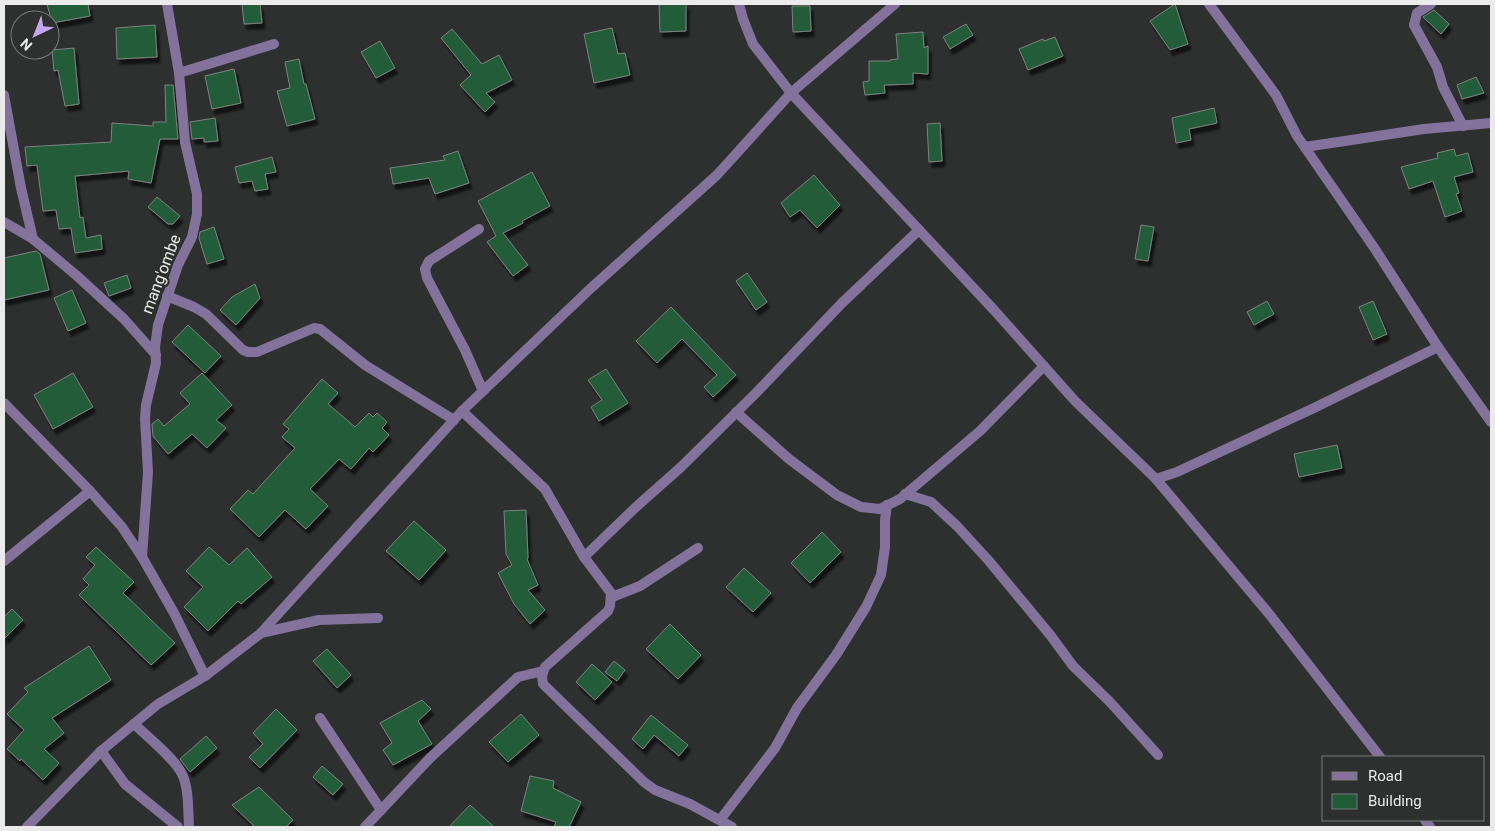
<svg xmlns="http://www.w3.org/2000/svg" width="1495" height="831" font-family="Roboto,sans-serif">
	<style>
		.building { fill: #205b38; stroke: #7f827f; filter: url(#shadow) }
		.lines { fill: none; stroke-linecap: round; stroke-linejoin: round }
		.street { stroke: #83729b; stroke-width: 10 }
		.labels { text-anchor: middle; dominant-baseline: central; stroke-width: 4.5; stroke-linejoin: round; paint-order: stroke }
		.street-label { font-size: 16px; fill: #eaebea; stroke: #2d302e }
	</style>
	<defs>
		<filter id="shadow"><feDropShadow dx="3" dy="5.5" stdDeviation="1" flood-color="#0009"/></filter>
	</defs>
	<rect width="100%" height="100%" fill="#2d302e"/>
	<g class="building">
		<polygon points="47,4 88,4 90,16 52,23"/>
		<polygon points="242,4 260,4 262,23 244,24"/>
		<polygon points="659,4 686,4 686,31 660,32"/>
		<polygon points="1175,4 1188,44 1170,50 1150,21"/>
		<polygon points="792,6 810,6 811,31 793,32"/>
		<polygon points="1434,10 1449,24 1441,34 1423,17"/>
		<polygon points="966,24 973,35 950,49 943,37"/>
		<polygon points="155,25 157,57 117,59 116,28"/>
		<polygon points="612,28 618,54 625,53 630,75 594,83 584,34"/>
		<polygon points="452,29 482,64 499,55 512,80 486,93 495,102 485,112 460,85 471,75 441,38"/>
		<polygon points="923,32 924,48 928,46 928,74 913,73 913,84 884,85 885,93 865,95 863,82 869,81 869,61 890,61 890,60 898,59 896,34"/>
		<polygon points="1055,37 1063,56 1028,70 1019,49 1043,39 1044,41"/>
		<polygon points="380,41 395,68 376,78 361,52"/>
		<polygon points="74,48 79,104 65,106 58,70 54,71 52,50"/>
		<polygon points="299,59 304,84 306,84 315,119 287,126 277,91 290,88 285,62"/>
		<polygon points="234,69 241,103 212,109 205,76"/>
		<polygon points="1476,77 1484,93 1462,99 1457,85"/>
		<polygon points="165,85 173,85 178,139 160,139 151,183 128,179 129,171 75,176 80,218 83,217 86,238 101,235 102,249 75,253 71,228 59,229 56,210 43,211 37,165 27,166 25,147 111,142 112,123 153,126 153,122 166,122"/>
		<polygon points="1214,108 1217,123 1189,129 1191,140 1176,143 1172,118"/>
		<polygon points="215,118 218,141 204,142 204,138 192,139 190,122"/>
		<polygon points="940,123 942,161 929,162 927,124"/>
		<polygon points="1454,149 1456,156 1468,153 1473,172 1454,177 1459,193 1456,194 1462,211 1445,217 1433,181 1409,189 1401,167 1438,158 1437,153"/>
		<polygon points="458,151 469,183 435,194 429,178 393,184 390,168 445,160 443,156"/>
		<polygon points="272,157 276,172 265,174 268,189 255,191 252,181 239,183 235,167"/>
		<polygon points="532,172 550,206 522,221 523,223 503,233 528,265 513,276 487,242 496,236 478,201"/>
		<polygon points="814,175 840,205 817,228 800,210 790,217 781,203"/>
		<polygon points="157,197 180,216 173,224 168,224 148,207"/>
		<polygon points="1141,225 1154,227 1148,261 1135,259"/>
		<polygon points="214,227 224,259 207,264 199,238 200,232"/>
		<polygon points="36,251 40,254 49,290 4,300 4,258"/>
		<polygon points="747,273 767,302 756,310 736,281"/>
		<polygon points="127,275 131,288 109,296 104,283"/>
		<polygon points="255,284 260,298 236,325 220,310 232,297"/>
		<polygon points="72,290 86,323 68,331 54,298"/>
		<polygon points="1267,301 1274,314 1254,325 1247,312"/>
		<polygon points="1373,301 1387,334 1373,340 1359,307"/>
		<polygon points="671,307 736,375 713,397 704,387 717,375 682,339 657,363 636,341"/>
		<polygon points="188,325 221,356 205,373 172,342"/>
		<polygon points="606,369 628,403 599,421 591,407 602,400 588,380"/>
		<polygon points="73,373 93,407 53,429 34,395"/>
		<polygon points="202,373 232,405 216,420 226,428 207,448 192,434 168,454 153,436 152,424 158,419 164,426 190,404 180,393"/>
		<polygon points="322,379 338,393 328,404 355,427 369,413 373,417 377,413 387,422 382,428 389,435 373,452 369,448 351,469 339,459 310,489 328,506 306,529 285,510 259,537 230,509 248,490 253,494 295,448 282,437 289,429 283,424"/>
		<polygon points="1337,445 1342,468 1299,477 1294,454"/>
		<polygon points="526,510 528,558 527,559 538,585 528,590 545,610 530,624 514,604 498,573 512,565 506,554 504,511"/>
		<polygon points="414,521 446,550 419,580 386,551"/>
		<polygon points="822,532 841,552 810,583 791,563"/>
		<polygon points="96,547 134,582 123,593 175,643 151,665 79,595 89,585 83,579 95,565 86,557"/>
		<polygon points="209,547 229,565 247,548 272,577 241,604 238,601 208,631 184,607 203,587 186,571"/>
		<polygon points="744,568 771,593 753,612 726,587"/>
		<polygon points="12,609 23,620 4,639 4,617"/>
		<polygon points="670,624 701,655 678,679 646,649"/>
		<polygon points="89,646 111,680 52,718 64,733 44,749 59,763 43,780 21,759 20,761 7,749 24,730 7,714 28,692 24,688"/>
		<polygon points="327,649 351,675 337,688 313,661"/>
		<polygon points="614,661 625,670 617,681 605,672"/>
		<polygon points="592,664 612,682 595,700 576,682"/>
		<polygon points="422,700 431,709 418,721 432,744 393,765 383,750 392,743 380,723"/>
		<polygon points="276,709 297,730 260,768 249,757 263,744 253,733"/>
		<polygon points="521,714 539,735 508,762 489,742"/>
		<polygon points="651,715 688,745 679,756 654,735 643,749 632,739"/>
		<polygon points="206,736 217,748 190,772 180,759"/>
		<polygon points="322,766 343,784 333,795 313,777"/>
		<polygon points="530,776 554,781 553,788 581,802 569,827 554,827 556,822 521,811"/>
		<polygon points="259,787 293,820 286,827 255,827 232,805"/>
		<polygon points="470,805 494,827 449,827"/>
	</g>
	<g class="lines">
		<g class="street">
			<polyline points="739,4 743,19 753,44 791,93 994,310 1075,401 1156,479 1270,615 1380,757"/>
			<polyline points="1209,4 1276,95 1297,136 1375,249 1438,347 1491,422"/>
			<polyline points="1431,4 1417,13 1414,25 1437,67 1443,87 1463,126"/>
			<polyline points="179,73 274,44"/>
			<polyline points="4,95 21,188 33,239"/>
			<polyline points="1305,147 1424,129 1491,123"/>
			<polyline points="4,222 33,239 76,275 124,319 156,355"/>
			<polyline points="479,229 429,261 425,269 427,278 465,350 483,391"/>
			<polyline points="167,296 194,307 206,314 243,350 248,352 257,352 314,328 320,329 365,365 454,420"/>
			<polyline points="4,403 90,491 122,527 142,557 174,613 205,676"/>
			<polyline points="462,411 545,489 584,557 611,593 610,606 608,611 545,667 542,676 543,684 644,782 655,790 690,804 732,827"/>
			<polyline points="736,412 789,459 837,495 861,507 880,509 900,499 980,431 1044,366"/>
			<polyline points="1156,479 1177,472 1314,408 1438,347"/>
			<polyline points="905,494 931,502 957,526 989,561 1051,636 1073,666 1110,702 1158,755"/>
			<polyline points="142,557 148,472 145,419 146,405 156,363 155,347 158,325 178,265 192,237 197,214 197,194 185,142 179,73 167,4"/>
			<polyline points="584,557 636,507 681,467 756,393 842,303 919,230"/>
			<polyline points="4,561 90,491"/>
			<polyline points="612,597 640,586 698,548"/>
			<polyline points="261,633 319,620 378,618"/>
			<polyline points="320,718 381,810"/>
			<path d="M134 724C147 736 175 759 182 774 189 788 188 811 189 827"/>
			<polyline points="101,751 125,784 178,827"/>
			<polyline points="720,820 775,748 797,708 836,655 866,607 881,575 885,547 885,520 887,505"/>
			<polyline points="1425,820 1430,827"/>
			<polyline points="27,827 101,751 158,704 205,676 260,634 462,411 590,289 717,175 791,93 895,4"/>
			<polyline points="365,827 430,758 518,677 543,671"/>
		</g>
	</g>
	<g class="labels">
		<g class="street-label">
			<text transform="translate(161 274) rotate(-69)">mang'ombe</text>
		</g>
	</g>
	<rect width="1495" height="831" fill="none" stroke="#eaebea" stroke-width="10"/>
	<rect x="1322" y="756" width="162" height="65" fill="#2d302e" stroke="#797b79"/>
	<rect x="1332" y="772" width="25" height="8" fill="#83729b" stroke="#797b79"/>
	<text x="1368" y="781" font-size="15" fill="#eaebea">Road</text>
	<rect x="1332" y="794" width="25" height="15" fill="#205b38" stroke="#797b79"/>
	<text x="1368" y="806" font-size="15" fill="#eaebea">Building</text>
	<g transform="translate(35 35) rotate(223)"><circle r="24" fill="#2d302e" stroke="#797b79"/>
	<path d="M0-4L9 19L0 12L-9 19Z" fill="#c5a6f0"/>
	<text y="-8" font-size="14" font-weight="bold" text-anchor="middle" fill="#eaebea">N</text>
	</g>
</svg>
